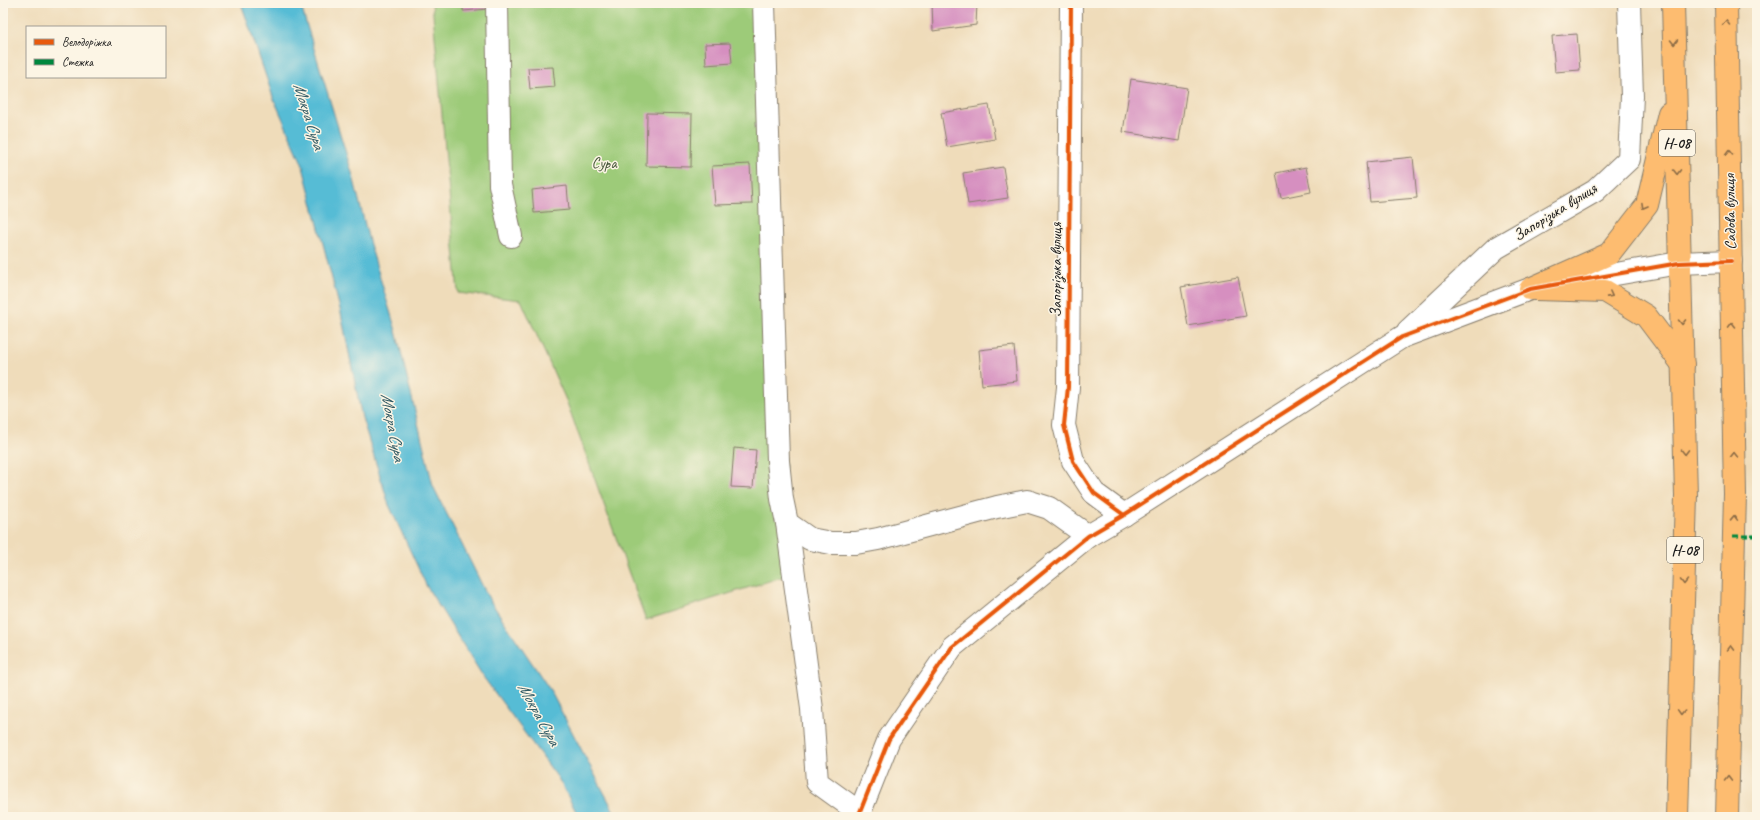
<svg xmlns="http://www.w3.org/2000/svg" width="1760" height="820" font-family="Caveat,sans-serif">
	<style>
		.green { fill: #9dcb79; stroke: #5c744a }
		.water { fill: #57bcd5; stroke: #3a6c78 }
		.building { fill: #d68fc0 }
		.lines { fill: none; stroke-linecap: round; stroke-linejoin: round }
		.minor-casing { stroke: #867c6b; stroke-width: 24 }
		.major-casing { stroke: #867c6b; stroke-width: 24 }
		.minor { stroke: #fff; stroke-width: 22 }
		.major { stroke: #fdbc6f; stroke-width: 22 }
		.quiet { stroke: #00873e; stroke-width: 3; stroke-dasharray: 6 3; stroke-linecap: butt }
		.cycleway-casing { stroke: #fcf5e5; stroke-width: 6 }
		.cycleway { stroke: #e8590c; stroke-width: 4 }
		.oneway { stroke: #8c6c46 }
		.labels { text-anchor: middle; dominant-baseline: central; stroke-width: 3; stroke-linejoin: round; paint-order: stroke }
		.shield { fill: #fcf5e5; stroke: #5f5d58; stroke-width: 1 }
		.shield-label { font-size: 15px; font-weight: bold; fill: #1c1c1c }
		.park-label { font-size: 16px; fill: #49593d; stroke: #fcf5e5 }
		.street-label { font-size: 16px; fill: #1c1c1c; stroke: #fcf5e5 }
		.water-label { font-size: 17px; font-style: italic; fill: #345c66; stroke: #fcf5e5 }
	</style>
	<rect width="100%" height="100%" fill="#fcf5e5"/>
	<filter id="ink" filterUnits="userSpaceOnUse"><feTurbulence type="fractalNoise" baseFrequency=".025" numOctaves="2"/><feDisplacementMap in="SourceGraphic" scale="8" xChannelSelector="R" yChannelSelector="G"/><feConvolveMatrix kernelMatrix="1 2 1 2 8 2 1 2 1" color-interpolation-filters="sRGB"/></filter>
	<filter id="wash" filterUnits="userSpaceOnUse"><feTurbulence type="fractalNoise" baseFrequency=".012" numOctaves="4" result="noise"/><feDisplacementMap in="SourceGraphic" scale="16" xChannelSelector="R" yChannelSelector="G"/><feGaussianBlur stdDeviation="0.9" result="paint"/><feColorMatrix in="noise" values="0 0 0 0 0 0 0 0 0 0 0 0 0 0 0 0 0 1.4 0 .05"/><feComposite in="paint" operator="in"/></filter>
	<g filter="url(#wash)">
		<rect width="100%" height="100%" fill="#efdcba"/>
		<polygon class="green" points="432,3 757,3 791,574 646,620 566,400 521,300 458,293"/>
		<polygon class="water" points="241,3 300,3 353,176 369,241 396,331 433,486 489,599 550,690 617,817 579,817 558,778 484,678 427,587 389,505 362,418 341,313 302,163 273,97"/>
		<g id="blocks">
			<g class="building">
				<polygon points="463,3 488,3 489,9 463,11"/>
				<polygon points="932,3 977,3 976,25 933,31"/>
				<polygon points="1577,34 1580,70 1555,72 1552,36"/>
				<polygon points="730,43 732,63 706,65 705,44"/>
				<polygon points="553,67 555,87 530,89 528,68"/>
				<polygon points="1131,79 1187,88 1179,141 1123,132"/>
				<polygon points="989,105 995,139 947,147 941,113"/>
				<polygon points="647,113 692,114 691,167 646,166"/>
				<polygon points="1413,157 1417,198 1370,202 1366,162"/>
				<polygon points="750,164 752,204 715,205 712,166"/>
				<polygon points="1003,167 1008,198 968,204 963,173"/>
				<polygon points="1306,167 1311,192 1281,198 1276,173"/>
				<polygon points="567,186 569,210 534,213 532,190"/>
				<polygon points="1238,277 1246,316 1188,326 1181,287"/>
				<polygon points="1014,346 1017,381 982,385 979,350"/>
				<polygon points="734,448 756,450 753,488 731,487"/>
			</g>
		</g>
	</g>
	<g filter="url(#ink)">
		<use href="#blocks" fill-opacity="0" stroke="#867c6b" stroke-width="1"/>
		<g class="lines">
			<g class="minor-casing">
				<g id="minor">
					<polyline points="497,3 500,185 511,236"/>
					<polyline points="764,3 778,461 782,499 787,523 810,539 831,543 856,543 878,539 997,507 1027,501 1049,508 1088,536"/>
					<polyline points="1071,3 1068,387 1064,425 1073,461 1094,493 1124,515"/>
					<polyline points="1408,331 1496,248 1595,191 1629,159 1632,96 1629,3"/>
					<polyline points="787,523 812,709 817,782 860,813"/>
					<polyline points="858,817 889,739 952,647 1088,536 1124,515 1402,337 1530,289 1679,263 1731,261"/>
				</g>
			</g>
			<g class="major-casing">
				<g id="major">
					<polyline points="1673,3 1686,495 1677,817"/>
					<polyline points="1726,3 1735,494 1727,817"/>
					<polyline points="1530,289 1609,254 1647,205 1669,113"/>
					<polyline points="1535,289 1605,291 1646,316 1683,365"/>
				</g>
			</g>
			<use href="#minor" class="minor"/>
			<use href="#major" class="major"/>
			<polyline class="quiet" points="1733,536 1757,536"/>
			<g class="cycleway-casing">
				<g id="cycleway">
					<polyline points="1071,3 1068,387 1064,425 1073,461 1094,493 1124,515"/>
					<polyline points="858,817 889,739 952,647 1088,536 1124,515 1402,337 1530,289 1679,263 1731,261"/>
				</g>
			</g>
			<use href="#cycleway" class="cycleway"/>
		</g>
		<defs><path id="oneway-chevron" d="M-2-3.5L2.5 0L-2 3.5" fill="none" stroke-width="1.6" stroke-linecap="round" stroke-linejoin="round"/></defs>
		<g class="oneway">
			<use href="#oneway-chevron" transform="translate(1726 23) rotate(-91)"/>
			<use href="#oneway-chevron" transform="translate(1674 42) rotate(89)"/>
			<use href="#oneway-chevron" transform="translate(1729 153) rotate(-91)"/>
			<use href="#oneway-chevron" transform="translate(1677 172) rotate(89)"/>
			<use href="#oneway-chevron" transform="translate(1644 206) rotate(119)"/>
			<use href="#oneway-chevron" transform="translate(1610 295) rotate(28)"/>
			<use href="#oneway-chevron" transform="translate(1682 322) rotate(89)"/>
			<use href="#oneway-chevron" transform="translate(1732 325) rotate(-91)"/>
			<use href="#oneway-chevron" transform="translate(1685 452) rotate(89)"/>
			<use href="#oneway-chevron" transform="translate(1734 455) rotate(-91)"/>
			<use href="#oneway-chevron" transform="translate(1734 518) rotate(-88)"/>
			<use href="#oneway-chevron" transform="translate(1684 582) rotate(91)"/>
			<use href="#oneway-chevron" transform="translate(1731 648) rotate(-89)"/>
			<use href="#oneway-chevron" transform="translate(1681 712) rotate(92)"/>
			<use href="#oneway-chevron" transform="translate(1728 778) rotate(-89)"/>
		</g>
	</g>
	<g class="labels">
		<g class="shield">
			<rect x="1659" y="130" width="36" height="26" rx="3"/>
			<rect x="1667" y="537" width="36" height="26" rx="3"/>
		</g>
		<g class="shield-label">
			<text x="1677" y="143">Н-08</text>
			<text x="1685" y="550">Н-08</text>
		</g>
		<g class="park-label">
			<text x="604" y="163">Сура</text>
		</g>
		<g class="street-label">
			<text transform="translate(1555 212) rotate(-32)">Запорізька вулиця</text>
			<text transform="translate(1730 212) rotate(-91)">Садова вулиця</text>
			<text transform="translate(1056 270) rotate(-90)">Запорізька вулиця</text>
		</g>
		<g class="water-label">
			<text transform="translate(309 116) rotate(72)">Мокра Сура</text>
			<text transform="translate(393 427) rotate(79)">Мокра Сура</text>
			<text transform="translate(539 714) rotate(61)">Мокра Сура</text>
		</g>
	</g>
	<rect width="1760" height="820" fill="none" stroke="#fcf5e5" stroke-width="16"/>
	<rect x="26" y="26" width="140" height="52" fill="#fcf5e5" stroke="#a29e95"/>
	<rect x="34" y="39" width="20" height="6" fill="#e8590c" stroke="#a29e95"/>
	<text x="62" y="46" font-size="12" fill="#1c1c1c">Велодоріжка</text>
	<rect x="34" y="59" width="20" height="6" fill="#00873e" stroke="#a29e95"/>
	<text x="62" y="66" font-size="12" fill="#1c1c1c">Стежка</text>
</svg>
